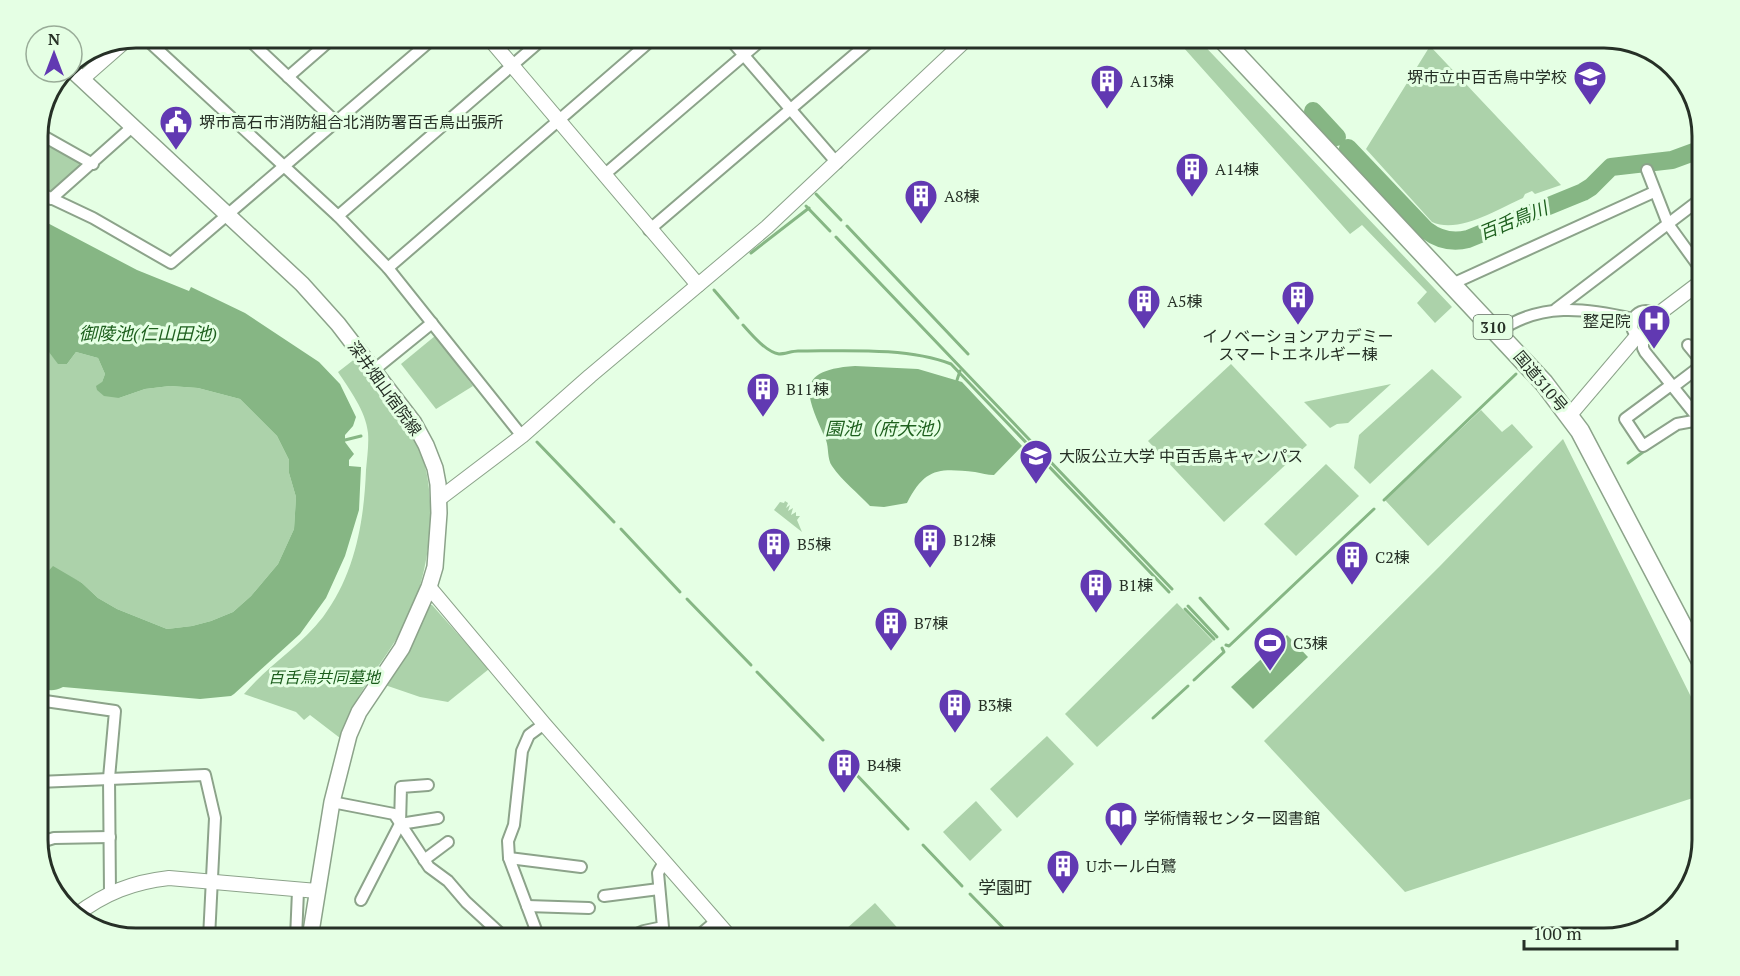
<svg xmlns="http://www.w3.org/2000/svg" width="1740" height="976" font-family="'PT Serif','Noto Sans JP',serif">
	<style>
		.green { fill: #acd2aa }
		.water { fill: #86b684 }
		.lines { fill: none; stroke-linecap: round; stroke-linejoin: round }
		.stream { stroke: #86b684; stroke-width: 3 }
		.river { stroke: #86b684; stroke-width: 18 }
		.minor-casing { stroke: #8ca38a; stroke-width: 14 }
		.tertiary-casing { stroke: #8ca38a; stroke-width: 16 }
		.secondary-casing { stroke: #8ca38a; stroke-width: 18 }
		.trunk-casing { stroke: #8ca38a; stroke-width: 21 }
		.minor { stroke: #fff; stroke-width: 10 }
		.tertiary { stroke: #fff; stroke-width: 14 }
		.secondary { stroke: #fff; stroke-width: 15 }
		.trunk { stroke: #fff; stroke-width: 18 }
		.labels { text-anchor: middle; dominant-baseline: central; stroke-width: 6; stroke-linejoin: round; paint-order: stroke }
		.shield { fill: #e5ffe4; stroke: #5f6e5f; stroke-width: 1.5 }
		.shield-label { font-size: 15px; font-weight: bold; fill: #263026 }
		.poi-label { font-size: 16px; fill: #263026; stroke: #e5ffe4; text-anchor: start }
		.street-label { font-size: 16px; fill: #263026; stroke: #e5ffe4 }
		.park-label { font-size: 16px; font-style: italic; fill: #1b5d1c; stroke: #e5ffe4 }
		.water-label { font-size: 18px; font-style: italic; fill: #1e601e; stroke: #e5ffe4 }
		.neighbourhood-label { font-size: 18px; fill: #263026; stroke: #e5ffe4 }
		.rim { fill: none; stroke: #263026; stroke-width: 3 }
	</style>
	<rect width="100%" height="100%" fill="#e5ffe4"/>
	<g class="green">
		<polygon points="1175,38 1197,38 1452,307 1435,323 1417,303 1427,292 1362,225 1350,234"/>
		<path d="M1430 46 1561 185 1535 194 1532 191 1525 194 1523 198C1498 209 1459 234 1432 222L1366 149Z"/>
		<polygon points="38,138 81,162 82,167 53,191 47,191 38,186"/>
		<polygon points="435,336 473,386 436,409 401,364"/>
		<polygon points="38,344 48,351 59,364 67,364 76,352 98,358 105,374 102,382 119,398 145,389 170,386 198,388 240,399 277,436 289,460 289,473 296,497 294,529 278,564 251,596 233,612 211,621 192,626 167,629 117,609 98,598 82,583 68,576 43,577 38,579"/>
		<path d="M356 358C377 385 402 412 417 443 440 492 431 572 407 620 392 650 370 675 354 705 349 715 344 727 340 738L310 715 304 720 296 712 244 694C267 666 300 647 323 617 355 574 364 522 366 470 367 458 369 445 368 433 366 411 349 389 338 372Z"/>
		<polygon points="1231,364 1307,445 1224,522 1148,441"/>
		<polygon points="1432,369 1462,397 1370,484 1354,468 1359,435"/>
		<polygon points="1391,384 1348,423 1337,424 1330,428 1304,402"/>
		<polygon points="1481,410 1502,432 1512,424 1533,447 1428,546 1385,500"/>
		<polygon points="1563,439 1702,719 1702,795 1405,892 1264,741 1439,567"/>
		<polygon points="1326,464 1359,496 1296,556 1264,524"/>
		<polygon points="785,501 788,503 786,508 790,505 788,511 793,508 791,515 796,512 796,516 800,516 797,520 802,532 774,510 780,502 784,503"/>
		<polygon points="1177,603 1213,641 1097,747 1065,714"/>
		<polygon points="428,605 432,605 489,669 448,702 420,697 385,685"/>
		<polygon points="1047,736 1074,764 1017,818 990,789"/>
		<polygon points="976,801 1002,830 970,861 943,832"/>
		<polygon points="875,903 903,934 898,938 836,938"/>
	</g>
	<g class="water">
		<path d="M38 218 137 270 189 291 191 287 245 313 319 362 340 384 356 417 353 426 345 435V442L354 454 349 460V466L361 467 359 510 345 556 326 598 300 634 234 694 231 696 200 699 63 687C53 692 48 690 38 688V579L43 577 53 566 82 583 98 598 117 609 167 629 192 626 211 621 233 612 251 596 278 564 294 529 296 497 289 473V460L277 436 240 399 198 388 170 386 145 389 119 398 104 396 97 390 96 386 102 382 105 374 98 358 76 352 67 364H58L48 351 38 344Z"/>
		<path d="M855 366 918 369 962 382 1022 446 994 475C987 475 982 473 975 472 938 468 925 468 907 503L884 507 870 506C858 493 842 481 832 466 827 459 829 448 826 440 806 395 793 370 855 366Z"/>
		<polygon points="1287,635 1308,657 1253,709 1231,687"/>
	</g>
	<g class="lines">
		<g class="stream">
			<polyline points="816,194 841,220"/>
			<polyline points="806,206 830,231"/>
			<polyline points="847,226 968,354"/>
			<polyline points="836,237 1172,589"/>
			<polyline points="751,253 809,208"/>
			<polyline points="714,290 738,318"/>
			<path d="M743 325C751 334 766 352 779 354 785 354 792 351 798 351 845 351 907 347 951 364L1169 592"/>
			<polyline points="957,380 960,371"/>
			<polyline points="345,440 361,436"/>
			<polyline points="537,442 614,522"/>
			<polyline points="1628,463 1650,447"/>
			<polyline points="1384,500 1516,374"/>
			<polyline points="621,529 680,592"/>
			<polyline points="1200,598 1228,629"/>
			<polyline points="687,599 751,665"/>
			<polyline points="1188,606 1217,637"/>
			<polyline points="1185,609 1214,639"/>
			<polyline points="1226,645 1229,646 1374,509"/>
			<polyline points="757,672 823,740"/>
			<polyline points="1194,680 1224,652 1222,648"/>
			<polyline points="1153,718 1188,686"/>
			<polyline points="835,752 908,829"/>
			<polyline points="923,845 962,886"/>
			<polyline points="970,894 1013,938"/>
		</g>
		<g class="river">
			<polyline points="1313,111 1337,137"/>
			<path d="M1348 148 1426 230C1439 240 1452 243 1468 239L1583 192 1591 187 1611 167 1672 160 1702 149"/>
		</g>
		<g class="minor-casing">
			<g id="minor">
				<polyline points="144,37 338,216 388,268 522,436"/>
				<polyline points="246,37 336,122"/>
				<polyline points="728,37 837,163"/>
				<polyline points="288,77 334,37"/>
				<polyline points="38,133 93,164"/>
				<polyline points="1647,170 1668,224 1702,271"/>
				<polyline points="604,175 765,37"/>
				<polyline points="38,192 93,218 171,263 435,37"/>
				<polyline points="51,199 132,127"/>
				<polyline points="338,216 545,37"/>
				<polyline points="649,230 875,37"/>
				<polyline points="388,268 655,37"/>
				<polyline points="1452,284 1654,192"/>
				<polyline points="1556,309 1702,198"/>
				<circle cx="1646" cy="325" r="14"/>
				<path d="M1498 332C1540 302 1585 308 1633 319"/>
				<polyline points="1643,339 1643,348 1645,352 1702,423"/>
				<polyline points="1688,345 1702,362"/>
				<polyline points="374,370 432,323"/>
				<polyline points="1671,385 1625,419 1643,446 1677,424 1699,420"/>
				<polyline points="1673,387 1702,365"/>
				<polyline points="38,700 115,711 109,778 110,893"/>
				<polyline points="38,782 205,775 215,818 209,938"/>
				<polyline points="332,802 394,814 429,867 448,881 466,902 505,938"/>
				<polyline points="400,824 438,818"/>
				<polyline points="38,843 54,838 110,837"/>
				<polyline points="509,858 581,867"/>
				<polyline points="424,860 448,842"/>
				<polyline points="604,896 659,889"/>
				<polyline points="361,900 400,824 401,787 428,785"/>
				<polyline points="527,906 589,908"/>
				<polyline points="296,938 298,891"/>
				<polyline points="539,938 509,858 508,841 514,825 522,751 529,735 544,724"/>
				<polyline points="628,938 644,931 663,927 658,873 664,862"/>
				<polyline points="696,938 716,921"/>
			</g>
		</g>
		<g class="tertiary-casing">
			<g id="tertiary">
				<polyline points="488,37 698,285"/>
				<polyline points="82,79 123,43"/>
				<polyline points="1657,315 1702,281"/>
				<polyline points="1569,416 1637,336"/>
				<polyline points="439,499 522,436 590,376 767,227 969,37"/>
				<polyline points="429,587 544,724 731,938"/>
				<path d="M76 915C105 893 133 882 169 878L317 891"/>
			</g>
		</g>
		<g class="secondary-casing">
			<polyline id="secondary" points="72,70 302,284 338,324 414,423 426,445 435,468 438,484 439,513 435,567 429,587 402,648 359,712 349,735 332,802 310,938"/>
		</g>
		<g class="trunk-casing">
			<polyline id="trunk" points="1220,37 1544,383 1580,431 1702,663"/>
		</g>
		<use href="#minor" class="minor"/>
		<use href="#tertiary" class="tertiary"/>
		<use href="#secondary" class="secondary"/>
		<use href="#trunk" class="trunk"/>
	</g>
	<defs>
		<g id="school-pin" transform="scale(1.725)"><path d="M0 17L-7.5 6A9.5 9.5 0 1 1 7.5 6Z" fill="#6139b2" stroke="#e5ffe4"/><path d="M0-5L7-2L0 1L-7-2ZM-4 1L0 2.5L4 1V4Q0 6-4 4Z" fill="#fff"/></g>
		<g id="building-pin" transform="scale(1.725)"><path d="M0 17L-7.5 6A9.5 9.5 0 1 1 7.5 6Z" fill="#6139b2" stroke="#e5ffe4"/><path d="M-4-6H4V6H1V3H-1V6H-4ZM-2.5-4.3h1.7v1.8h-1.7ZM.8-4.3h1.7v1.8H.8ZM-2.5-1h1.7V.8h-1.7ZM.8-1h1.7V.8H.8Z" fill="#fff"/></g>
		<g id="civic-pin" transform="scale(1.725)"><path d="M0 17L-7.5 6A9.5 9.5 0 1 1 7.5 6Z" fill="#6139b2" stroke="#e5ffe4"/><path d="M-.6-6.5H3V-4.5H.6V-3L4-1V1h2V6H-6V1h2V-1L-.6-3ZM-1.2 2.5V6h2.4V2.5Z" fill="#fff"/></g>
		<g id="hospital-pin" transform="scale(1.725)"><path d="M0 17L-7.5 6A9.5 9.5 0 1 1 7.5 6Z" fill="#6139b2" stroke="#e5ffe4"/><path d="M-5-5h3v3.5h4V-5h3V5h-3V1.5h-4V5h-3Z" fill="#fff"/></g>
		<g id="university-pin" transform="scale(1.725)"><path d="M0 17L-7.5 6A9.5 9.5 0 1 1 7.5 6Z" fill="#6139b2" stroke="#e5ffe4"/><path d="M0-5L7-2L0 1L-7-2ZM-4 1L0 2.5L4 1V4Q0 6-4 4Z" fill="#fff"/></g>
		<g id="stadium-pin" transform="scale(1.725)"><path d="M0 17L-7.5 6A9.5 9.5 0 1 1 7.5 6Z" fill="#6139b2" stroke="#e5ffe4"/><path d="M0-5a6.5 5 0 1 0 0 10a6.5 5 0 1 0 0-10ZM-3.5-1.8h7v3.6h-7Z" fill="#fff"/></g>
		<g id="library-pin" transform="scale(1.725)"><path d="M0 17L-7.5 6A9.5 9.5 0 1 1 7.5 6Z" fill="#6139b2" stroke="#e5ffe4"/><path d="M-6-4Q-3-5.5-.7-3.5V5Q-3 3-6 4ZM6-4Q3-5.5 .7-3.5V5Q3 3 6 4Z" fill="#fff"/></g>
	</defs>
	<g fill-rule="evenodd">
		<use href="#school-pin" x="1590" y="77"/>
		<use href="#building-pin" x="1107" y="81"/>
		<use href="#civic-pin" x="176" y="122"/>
		<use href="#building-pin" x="1192" y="169"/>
		<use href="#building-pin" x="921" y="196"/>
		<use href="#building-pin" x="1298" y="297"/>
		<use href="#building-pin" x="1144" y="301"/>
		<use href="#hospital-pin" x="1654" y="321"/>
		<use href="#building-pin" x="763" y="389"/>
		<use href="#university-pin" x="1036" y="456"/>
		<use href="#building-pin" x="930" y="540"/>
		<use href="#building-pin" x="774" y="544"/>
		<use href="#building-pin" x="1352" y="557"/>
		<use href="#building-pin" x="1096" y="585"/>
		<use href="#building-pin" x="891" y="623"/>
		<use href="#stadium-pin" x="1270" y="643"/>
		<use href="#building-pin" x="955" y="705"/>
		<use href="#building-pin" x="844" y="765"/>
		<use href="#library-pin" x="1121" y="818"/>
		<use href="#building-pin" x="1063" y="866"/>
	</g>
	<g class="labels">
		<rect class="shield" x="1473.5" y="315" width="39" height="24" rx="4.5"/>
		<g class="shield-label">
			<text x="1493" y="327">310</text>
		</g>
		<g class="poi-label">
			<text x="1567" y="77" text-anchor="end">堺市立中百舌鳥中学校</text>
			<text x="1130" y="81">A13棟</text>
			<text x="199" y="122">堺市高石市消防組合北消防署百舌鳥出張所</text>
			<text x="1215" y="169">A14棟</text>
			<text x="944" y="196">A8棟</text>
			<text x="1167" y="301">A5棟</text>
			<text x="1631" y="321" text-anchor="end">整足院</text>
			<text x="1298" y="336" text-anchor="middle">イノベーションアカデミー<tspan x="1298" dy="18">スマートエネルギー棟</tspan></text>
			<text x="786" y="389">B11棟</text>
			<text x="1059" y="456">大阪公立大学 中百舌鳥キャンパス</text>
			<text x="953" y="540">B12棟</text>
			<text x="797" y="544">B5棟</text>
			<text x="1375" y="557">C2棟</text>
			<text x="1119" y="585">B1棟</text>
			<text x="914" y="623">B7棟</text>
			<text x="1293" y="643">C3棟</text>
			<text x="978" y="705">B3棟</text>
			<text x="867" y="765">B4棟</text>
			<text x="1144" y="818">学術情報センター図書館</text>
			<text x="1086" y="866">Uホール白鷺</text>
		</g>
		<g class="street-label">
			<text transform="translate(1541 381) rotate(50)">国道310号</text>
			<text transform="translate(385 388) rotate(54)">深井畑山宿院線</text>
		</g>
		<g class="park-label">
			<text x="324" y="677">百舌鳥共同墓地</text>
		</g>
		<g class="water-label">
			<text transform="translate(1513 220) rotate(-22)">百舌鳥川</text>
			<text x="148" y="333">御陵池(仁山田池)</text>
			<text x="888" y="428">園池（府大池）</text>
		</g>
		<g class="neighbourhood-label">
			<text x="1005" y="887">学園町</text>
		</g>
	</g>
	<path d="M0 0H1740V976H0ZM136 48H1604A88 88 0 0 1 1692 136V840A88 88 0 0 1 1604 928H136A88 88 0 0 1 48 840V136A88 88 0 0 1 136 48Z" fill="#e5ffe4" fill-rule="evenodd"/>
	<path class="rim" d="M136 48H1604A88 88 0 0 1 1692 136V840A88 88 0 0 1 1604 928H136A88 88 0 0 1 48 840V136A88 88 0 0 1 136 48Z"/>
	<g transform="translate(54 54)"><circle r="28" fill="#e5ffe4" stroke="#99ac98" stroke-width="1.5"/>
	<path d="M0-4.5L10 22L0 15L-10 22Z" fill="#6139b2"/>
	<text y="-9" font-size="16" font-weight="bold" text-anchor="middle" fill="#263026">N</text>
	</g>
	<path d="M1524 940v9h153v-9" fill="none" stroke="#263026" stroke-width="3"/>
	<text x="1533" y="940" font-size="18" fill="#263026" stroke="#e5ffe4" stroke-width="4.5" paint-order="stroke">100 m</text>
</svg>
